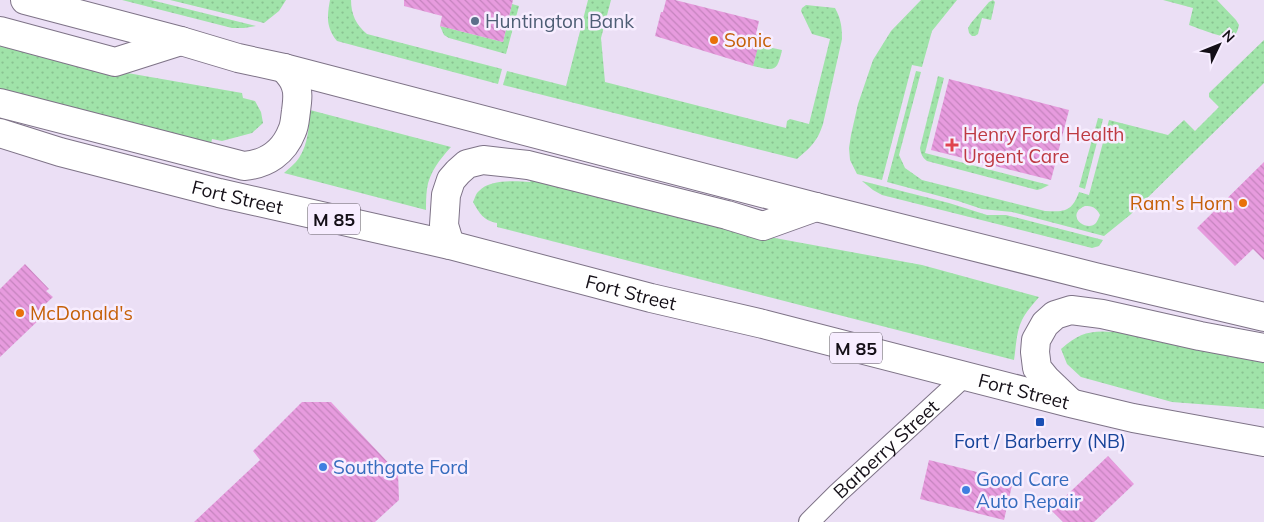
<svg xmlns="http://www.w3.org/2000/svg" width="1264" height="522" font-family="Mulish,sans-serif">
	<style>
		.grass { fill: url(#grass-dots); fill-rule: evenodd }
		.building { fill: url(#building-back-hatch) }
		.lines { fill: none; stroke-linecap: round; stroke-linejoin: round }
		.minor-casing { stroke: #7e7387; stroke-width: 22 }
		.primary-casing { stroke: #7e7387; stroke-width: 30 }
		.minor { stroke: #fff; stroke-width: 20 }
		.primary { stroke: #fff; stroke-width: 28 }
		.service-dot { fill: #5c6f8a; stroke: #f7edff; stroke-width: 2 }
		.food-dot { fill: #e8710a; stroke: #f7edff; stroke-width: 2 }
		.health-dot { fill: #e0444e; stroke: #f7edff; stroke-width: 2 }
		.transit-dot { fill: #1a4fb4; stroke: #f7edff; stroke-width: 2 }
		.shop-dot { fill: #3f7fe0; stroke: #f7edff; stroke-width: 2 }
		.labels { text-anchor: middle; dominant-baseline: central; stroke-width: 5; stroke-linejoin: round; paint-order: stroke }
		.shield { fill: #f7edff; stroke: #58525d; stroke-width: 1 }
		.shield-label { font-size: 18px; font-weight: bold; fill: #140f17 }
		.service-label { font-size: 19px; fill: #4e5e75; stroke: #f7edff; text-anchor: start }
		.food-label { font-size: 19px; fill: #c56008; stroke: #f7edff; text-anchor: start }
		.health-label { font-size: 19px; fill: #be3a42; stroke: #f7edff; text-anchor: start }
		.street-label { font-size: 19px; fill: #140f17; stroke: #f7edff }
		.transit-label { font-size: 19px; fill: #164399; stroke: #f7edff }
		.shop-label { font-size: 19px; fill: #366cbe; stroke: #f7edff; text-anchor: start }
	</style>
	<defs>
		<pattern id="grass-dots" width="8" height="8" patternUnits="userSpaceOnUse" patternTransform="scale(1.25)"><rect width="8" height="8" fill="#a0e3a9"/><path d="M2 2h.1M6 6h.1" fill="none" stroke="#89c291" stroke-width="1.8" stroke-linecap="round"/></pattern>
		<pattern id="building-back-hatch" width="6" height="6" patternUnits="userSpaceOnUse" patternTransform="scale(1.25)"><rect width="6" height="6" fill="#e79bde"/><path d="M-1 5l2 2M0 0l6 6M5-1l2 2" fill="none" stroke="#c584be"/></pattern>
	</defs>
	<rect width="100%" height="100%" fill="#ebdff5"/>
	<g class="grass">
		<polygon points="122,0 151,0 256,26 244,28 232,28"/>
		<polygon points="170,0 286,0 279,11 264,23"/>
		<path d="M330 0H351C351 14 356 25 367 34L502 69 498 84 337 41C326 27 327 17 330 0Z"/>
		<path d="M588 0H611L601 38 605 82 786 128 787 121 790 119 809 124 830 39 812 34 801 11 802 8 806 5 835 8C841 19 842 27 842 39L823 124C817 142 811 147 797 159L503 85 507 71 566 86Z"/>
		<polygon points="921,0 957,0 932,31 922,67 912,65 882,180 857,174 850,160 849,148 851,135 858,104 873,60 891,31"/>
		<polygon points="993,0 995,2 991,20 982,18 978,34 975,36 972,36 969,33 968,28 971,23 989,2"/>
		<path d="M1163 0H1217L1236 20 1239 25C1238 29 1237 34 1233 36 1225 40 1198 28 1189 25L1193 8Z"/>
		<polygon points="512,4 519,6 506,54 449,38 444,35 440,26 503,42"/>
		<path d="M1264 40V83L1130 215 1104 236 1012 212 982 209 958 201 887 182 916 71 921 72 899 155 905 168 922 180 1045 211C1064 212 1072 212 1079 192L1089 195 1109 120 1168 135 1184 120 1195 131 1219 107 1209 97V93ZM1085 206C1092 206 1096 207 1100 215 1100 215 1097 222 1096 223 1089 231 1071 221 1078 211 1078 210 1084 206 1085 206Z"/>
		<polygon points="0,41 116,71 242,93 243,98 255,101 261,112 263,123 252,133 222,141 212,139 211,144 0,91"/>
		<path d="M758 45 782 50C777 72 775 71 753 66Z"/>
		<path d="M938 76 944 78 925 153 1049 185 1041 189 1037 190 927 161C922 157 921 154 920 148Z"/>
		<path d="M310 110 451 147C440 159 429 173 427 189 426 196 426 203 426 210L284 173C289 168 295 164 299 158 308 144 309 127 310 110Z"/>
		<polygon points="1098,118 1103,119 1085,189 1079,187"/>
		<path d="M532 178 764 236 922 265 1039 297C1033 304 1026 312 1022 320 1016 332 1016 348 1014 360L497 227V223C483 220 480 214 473 202 475 198 476 193 479 191 490 179 515 181 530 182Z"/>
		<polygon points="862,181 949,203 987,215 1006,215 1103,240 1099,246 1092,248 882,195 873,190"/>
		<path d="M1115 327 1264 357V409L1172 402 1081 377 1067 364 1061 349C1079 333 1090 330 1114 332Z"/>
	</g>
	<g class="building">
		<polygon points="404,0 513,0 503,42 440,26 442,16 404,6"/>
		<polygon points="666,0 675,0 759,21 756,34 761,36 753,66 655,36 661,12 663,12"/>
		<polygon points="949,79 1069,110 1051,180 931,150"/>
		<polygon points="1264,162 1264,260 1253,249 1235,266 1197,228"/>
		<polygon points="25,264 49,289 46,291 53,297 38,311 43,316 0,357 0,289"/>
		<polygon points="302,402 331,402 398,473 399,500 375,522 194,522 260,460 253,451"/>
		<polygon points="1108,456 1134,484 1094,522 1063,522 1051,510"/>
		<polygon points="929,460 1013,481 1004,520 920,499"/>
	</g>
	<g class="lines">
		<g class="minor-casing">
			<g id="minor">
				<path id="s1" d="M809 522 838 493 965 376"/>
			</g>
		</g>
		<g class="primary-casing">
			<g id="primary">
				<polyline points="25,0 181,41 238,58 284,68 816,207 1095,277 1264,317"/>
				<polyline points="0,31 115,62 181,41"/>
				<path d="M0 103 244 166C267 164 284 152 292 131 295 125 295 117 296 111 297 102 299 93 295 84 293 78 288 73 284 68"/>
				<path id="s2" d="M0 133 60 152 219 193 450 245 651 298 763 324 1070 403 1133 418 1264 442"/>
				<polyline points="450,245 444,225 446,195 451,180 458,172 467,164 483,160 528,165 727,215 763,226 816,207"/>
				<polyline points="1070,402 1046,379 1037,368 1035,352 1036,340 1045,324 1055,315 1071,310 1102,314 1200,336 1264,348"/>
			</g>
		</g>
		<use href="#minor" class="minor"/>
		<use href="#primary" class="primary"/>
	</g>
	<circle class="service-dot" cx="475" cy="21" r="5"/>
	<g class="food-dot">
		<circle cx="714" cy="40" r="5"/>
		<circle cx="1243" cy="203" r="5"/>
		<circle cx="20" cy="313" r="5"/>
	</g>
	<path class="health-dot" d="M949.5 137.5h5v5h5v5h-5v5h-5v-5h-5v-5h5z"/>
	<rect class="transit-dot" x="1035" y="417" width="10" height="10" rx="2.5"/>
	<g class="shop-dot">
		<circle cx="323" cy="467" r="5"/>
		<circle cx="966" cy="490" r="5"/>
	</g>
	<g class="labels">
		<g class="shield">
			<rect x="308" y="203.5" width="52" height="31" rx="4"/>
			<rect x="830" y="332.5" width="52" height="31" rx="4"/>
		</g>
		<g class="shield-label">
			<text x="334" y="219">M 85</text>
			<text x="856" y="348">M 85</text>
		</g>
		<g class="service-label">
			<text x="485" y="21">Huntington Bank</text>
		</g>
		<g class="food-label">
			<text x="724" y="40">Sonic</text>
			<text x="1233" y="203" text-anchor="end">Ram's Horn</text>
			<text x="30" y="313">McDonald's</text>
		</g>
		<g class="health-label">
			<text x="963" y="134">Henry Ford Health<tspan x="963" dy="22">Urgent Care</tspan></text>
		</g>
		<g class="street-label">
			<text stroke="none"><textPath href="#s2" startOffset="246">Fort Street</textPath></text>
			<text stroke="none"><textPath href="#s2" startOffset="651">Fort Street</textPath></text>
			<text stroke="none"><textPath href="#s2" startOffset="1056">Fort Street</textPath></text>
			<text stroke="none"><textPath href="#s1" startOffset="106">Barberry Street</textPath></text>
		</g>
		<g class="transit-label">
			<text x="1040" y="441">Fort / Barberry (NB)</text>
		</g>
		<g class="shop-label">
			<text x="333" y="467">Southgate Ford</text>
			<text x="976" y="479">Good Care<tspan x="976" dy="22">Auto Repair</tspan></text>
		</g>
	</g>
	<g transform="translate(1219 45) rotate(47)" stroke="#f7edff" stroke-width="4" paint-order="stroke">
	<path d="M0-4L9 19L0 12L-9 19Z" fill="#140f17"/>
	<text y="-8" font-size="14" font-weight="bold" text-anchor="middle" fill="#140f17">N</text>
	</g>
</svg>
